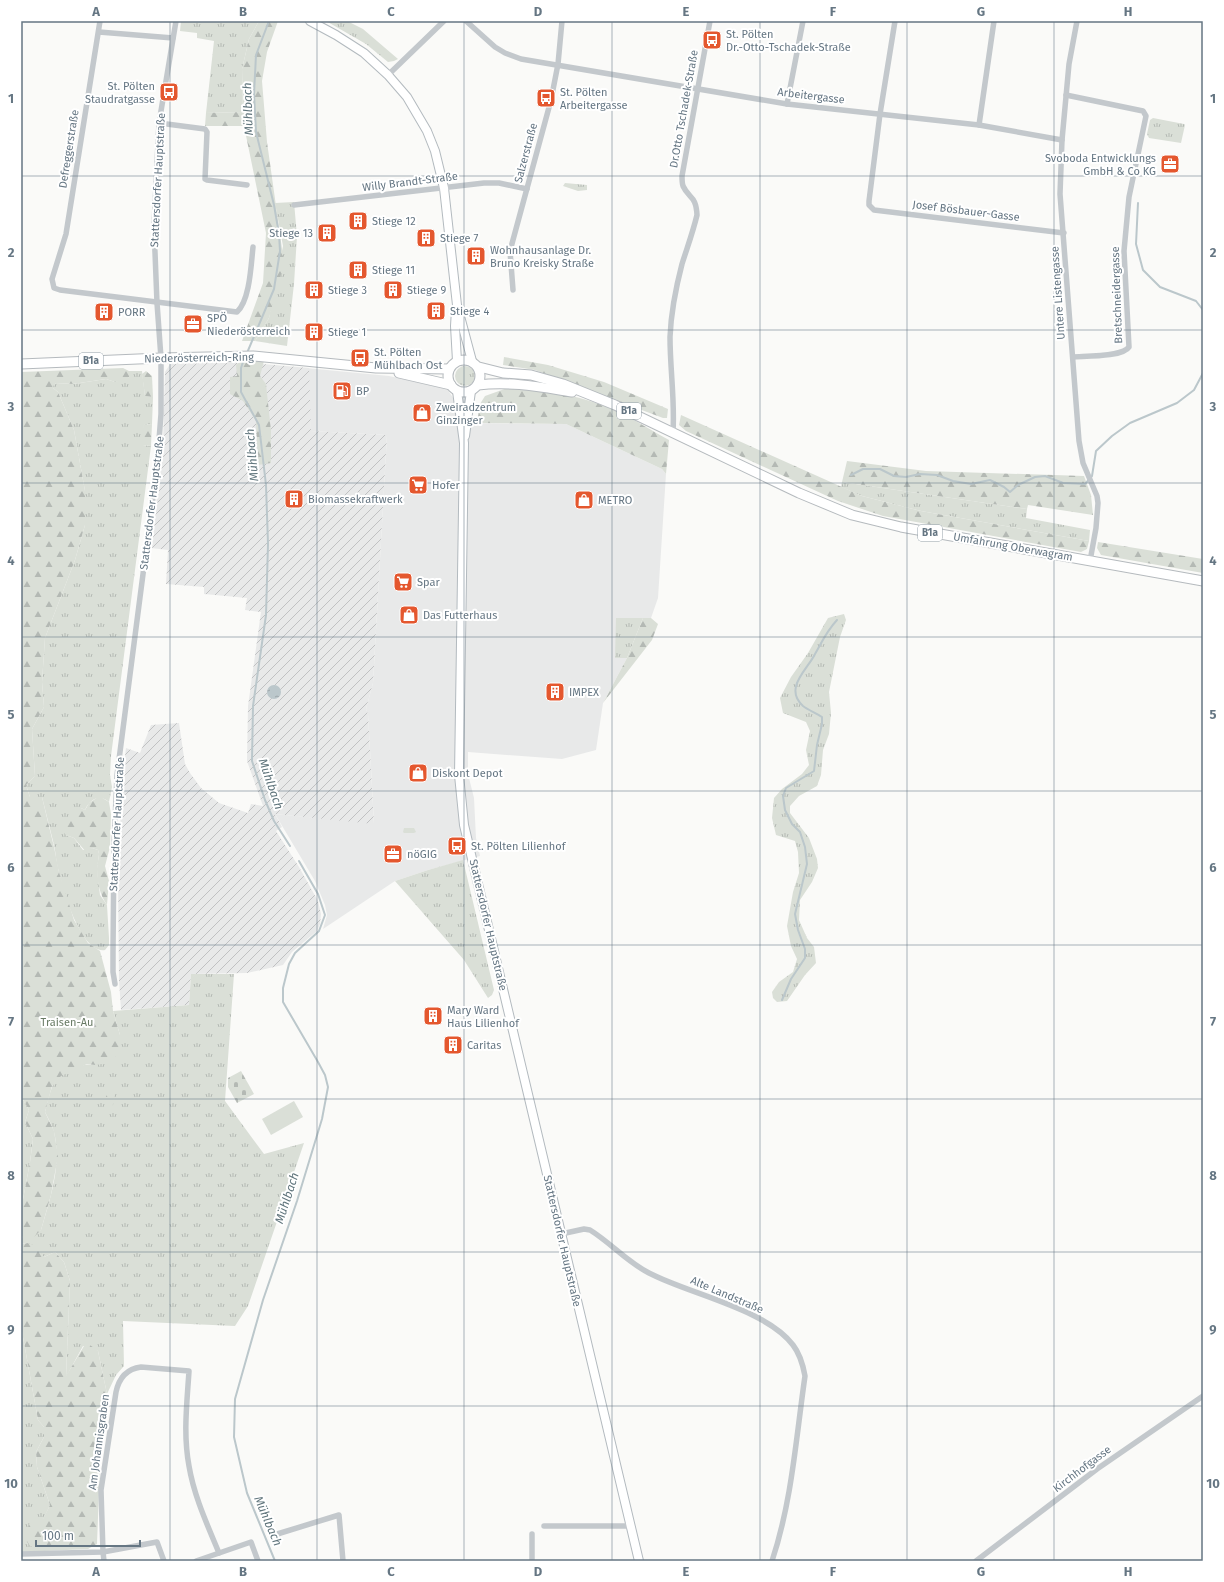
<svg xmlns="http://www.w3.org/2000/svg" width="1224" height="1582" font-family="'Fira Sans',sans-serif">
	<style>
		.built { fill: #e8e9e9 }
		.industrial { fill: url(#industrial-furrows) }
		.grass { fill: url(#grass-tufts) }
		.forest { fill: url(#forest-firs) }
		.cemetery { fill: url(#cemetery-stones) }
		.garden { fill: #dadfd7 }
		.water { fill: url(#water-ripples) }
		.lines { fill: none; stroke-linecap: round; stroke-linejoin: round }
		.stream { stroke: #bbc7cb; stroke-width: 2 }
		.secondary-casing { stroke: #b3babf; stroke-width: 10 }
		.primary-casing { stroke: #b5babe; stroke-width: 11 }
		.minor { stroke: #c3c8cc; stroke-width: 5.5 }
		.secondary { stroke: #fff; stroke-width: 8 }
		.primary { stroke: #fff; stroke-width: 9 }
		.grid { fill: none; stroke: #657683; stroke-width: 1; stroke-opacity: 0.55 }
		.labels { text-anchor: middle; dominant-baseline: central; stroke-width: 4; stroke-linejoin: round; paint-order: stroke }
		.shield { fill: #fff; stroke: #939fa8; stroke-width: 1 }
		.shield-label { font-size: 10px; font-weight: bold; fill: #657683 }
		.poi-label { font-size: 11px; fill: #657683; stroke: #fff; text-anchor: start }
		.street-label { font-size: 11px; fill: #657683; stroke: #fff }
		.park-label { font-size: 11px; fill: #687a64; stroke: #fff }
		.water-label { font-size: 12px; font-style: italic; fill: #60757c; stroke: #fff }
		.neatline { fill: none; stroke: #657683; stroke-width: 1.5 }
		.grid-label { font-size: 13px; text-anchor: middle; font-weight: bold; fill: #657683 }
	</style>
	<defs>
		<pattern id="industrial-furrows" width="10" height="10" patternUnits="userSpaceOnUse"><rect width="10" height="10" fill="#e8e9e9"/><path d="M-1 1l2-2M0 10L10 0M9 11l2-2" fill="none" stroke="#c0c1c2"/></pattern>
		<pattern id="grass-tufts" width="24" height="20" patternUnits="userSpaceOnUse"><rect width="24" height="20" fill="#dadfd7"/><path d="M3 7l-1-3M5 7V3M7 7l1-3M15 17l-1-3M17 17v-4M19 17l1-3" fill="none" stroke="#b4b9b4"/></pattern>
		<pattern id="forest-firs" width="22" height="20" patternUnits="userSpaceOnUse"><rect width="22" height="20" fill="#dadfd7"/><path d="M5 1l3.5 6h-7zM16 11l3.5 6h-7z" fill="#b4b9b4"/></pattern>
		<pattern id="cemetery-stones" width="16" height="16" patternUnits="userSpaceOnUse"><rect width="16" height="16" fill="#dadfd7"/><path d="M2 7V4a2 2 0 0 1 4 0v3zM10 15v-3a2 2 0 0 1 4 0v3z" fill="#b4b9b4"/></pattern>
		<pattern id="water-ripples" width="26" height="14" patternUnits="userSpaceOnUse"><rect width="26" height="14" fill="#bbc7cb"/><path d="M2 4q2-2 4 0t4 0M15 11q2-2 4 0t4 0" fill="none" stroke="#9ca6aa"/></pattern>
	</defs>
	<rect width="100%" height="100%" fill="#fafaf8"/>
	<polygon class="built" points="306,368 389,376 447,389 456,402 458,423 566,424 662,469 666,474 658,598 651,618 616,619 616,658 627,658 603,703 596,750 562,759 468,752 468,774 474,798 476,838 480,856 428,870 395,881 323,929 327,915 325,905 315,881 275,814 374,823 368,714 366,709 373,683 387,435 311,431"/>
	<polygon class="industrial" points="220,362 240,362 309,368 311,431 387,435 373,683 366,709 368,714 374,824 275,814 282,827 276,831 299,867 318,901 321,914 320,924 317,931 292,952 283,965 247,973 191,974 189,1005 121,1010 119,980 118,878 122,781 126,748 140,753 151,725 179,723 185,764 190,773 201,788 219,803 248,813 251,804 263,806 247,761 248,706 261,612 245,610 247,598 204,594 204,587 166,584 168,550 151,548 163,445 165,372 170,364"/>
	<g class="grass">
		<polygon points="181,21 259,21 249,39 242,69 243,112 206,113 214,41 197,38 197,33 180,31"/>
		<polygon points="326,21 347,21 363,29 398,59 394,61 388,62 366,44"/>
		<polygon points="1153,118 1184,124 1185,125 1181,143 1149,138 1147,134 1150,120"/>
		<polygon points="565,183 587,185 587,190 578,191 563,186"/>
		<polygon points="294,202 297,236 294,284 287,346 255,341 269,318 283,246 275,203"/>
		<circle cx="465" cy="376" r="10"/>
		<path d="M129 371H142L145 396 153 397 152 424 144 425 143 445 151 446 111 756 110 775 112 787 109 802C100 794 90 799 85 810L81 808 66 835 74 838 83 850 92 848 98 850 99 854 97 870 100 895 107 905 109 938V945L105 950C81 954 63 890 59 872 56 863 56 854 54 845 50 829 46 813 42 797H30L26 785 35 776 32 729 44 707 42 682 45 638 75 560 85 525V491L74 430 58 392 53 388 52 386 56 383 73 384 106 379 115 382 129 377Z"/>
		<polygon points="842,482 1027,509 1026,518 1090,530 1089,541 921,511 862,496 841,487"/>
		<polygon points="844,614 846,620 840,637 829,692 831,713 829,734 823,750 821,775 817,786 799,796 790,806 790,813 809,838 817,859 818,868 812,882 800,900 799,920 807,938 814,947 816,963 805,975 787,1001 777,1002 773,998 772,992 779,982 793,972 797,959 791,946 787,926 793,892 799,873 798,852 795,841 776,835 772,818 774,798 782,789 802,774 809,765 806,750 810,731 806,722 783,713 780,698 791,677 808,653 828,618"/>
		<polygon points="616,618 643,618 627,658 615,658"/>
		<polygon points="404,828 414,828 416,832 414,833 404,833 403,832"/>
		<polygon points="463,860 494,990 492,995 488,998 464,960 395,881 428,870"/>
		<path d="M191 974H234L225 1101 264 1154 304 1143 248 1306 235 1326 123 1321 124 1366 116 1375 107 1394 98 1351 83 1346 66 1377 70 1281 64 1262 55 1252 44 1257 28 1243 21 1244V1234L23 1238 41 1230C50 1199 62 1165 54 1132 52 1125 48 1118 45 1112 47 1104 49 1095 52 1087 58 1073 81 1062 95 1065L120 1035 113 1011 189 1005Z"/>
		<polygon points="21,1096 29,1110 25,1122 33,1139 30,1162 21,1210"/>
		<polygon points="21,1326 38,1420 44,1427 44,1437 36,1452 37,1467 50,1505 43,1520 45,1551 21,1552"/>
	</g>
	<g class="forest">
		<polygon points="259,21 278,21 267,52 262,81 267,142 284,263 269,318 255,341 242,341 263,283 266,233 244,126 205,126 206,113 243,112 242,69 249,39"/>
		<polygon points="504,357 548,365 604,382 668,409 667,418 663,418 535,370 503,365"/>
		<polygon points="241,361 264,361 260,376 266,384 271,431 271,463 258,465 256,421 243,401 230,394 230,377 237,376 236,365"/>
		<polygon points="123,368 129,371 129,377 124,381 115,382 106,379 73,384 56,383 53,386 53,388 58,392 74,430 85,491 85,525 75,560 45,638 42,682 44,707 32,729 35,776 26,785 30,797 42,797 54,847 59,872 74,920 88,943 100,951 111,992 113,1011 120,1035 120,1046 118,1055 108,1063 95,1065 87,1064 61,1076 52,1086 45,1112 54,1131 58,1156 51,1195 41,1230 33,1238 23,1238 21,1234 21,1210 30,1162 33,1139 25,1122 29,1110 21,1096 21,372"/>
		<polygon points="146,371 152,376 153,397 145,396 142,374"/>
		<path d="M510 387C545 390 586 396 618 412 636 420 652 431 669 440L666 474 662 469 566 424 477 423 480 404 485 396Z"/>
		<polygon points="681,415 862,496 921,511 1089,541 1087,549 1081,552 883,516 838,501 686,431 679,425"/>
		<polygon points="152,424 151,446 143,445 140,438 144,425"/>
		<polygon points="847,461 926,471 1084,476 1091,495 1093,515 1028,505 1027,509 842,482"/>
		<polygon points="1098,542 1203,559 1203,573 1101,555 1097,548"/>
		<polygon points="643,618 651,618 658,624 652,640 603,703 627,658"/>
		<path d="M98 797H101L109 802 111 814 110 847 105 866 109 881 107 905C100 895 97 882 97 869 97 863 100 856 98 850L92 848 86 852 74 838 66 835 61 829 75 808H81L85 810 89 803Z"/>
		<polygon points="109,1090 114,1090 115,1094 113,1105 107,1106 105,1099"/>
		<polygon points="28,1243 37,1246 44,1257 55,1252 64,1262 70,1281 66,1376 84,1346 90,1345 98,1351 107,1394 106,1422 100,1465 97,1544 88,1549 45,1551 30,1546 25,1539 31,1518 43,1519 50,1505 37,1467 36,1452 44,1437 44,1427 38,1420 21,1326 21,1244"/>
	</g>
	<polygon class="cemetery" points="241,1071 254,1094 237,1103 228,1087 228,1078"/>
	<polygon class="garden" points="294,1101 303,1117 271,1135 262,1119"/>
	<circle class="water" cx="274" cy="692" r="7"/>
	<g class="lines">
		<g class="stream">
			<polyline points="1138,203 1136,244 1143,270 1160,287 1196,301 1203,310"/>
			<polyline points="247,353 274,289 280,251 279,234 274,205 256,132 254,94 256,55 269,21"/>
			<polyline points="244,359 241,368 241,392 259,425 266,485 268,544 266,615 253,706 252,761 265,800 274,821 290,846"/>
			<polyline points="851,475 863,469 880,469 894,476 906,477 920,474 937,475 953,481 971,484 990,480 1004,487 1010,492 1018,485 1035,477 1045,476 1063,483 1085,484 1092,476 1096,451 1112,436 1130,423 1177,403 1194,390 1203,373"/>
			<path d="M782 1000 791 979 805 958V949L798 930 795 914 807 864 805 847 800 832 792 824 785 810 783 796 786 788 814 771 817 745 822 724V717C816 713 808 710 803 706 783 688 808 669 815 654 823 640 826 632 837 620"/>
			<polyline points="275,1561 247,1493 234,1437 235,1399 263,1300 297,1201 322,1119 328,1087 325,1075 318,1062 283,1002 283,988 289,964 295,953 319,931 325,915 318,894 299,861"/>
		</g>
		<g class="secondary-casing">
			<g id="secondary">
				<polyline points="310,21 336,35 364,53 388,75 407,97 427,131 435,151 444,188 457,305 472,361"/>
				<polyline points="456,310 455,326 457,361"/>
				<polyline points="457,391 464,443 459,775 464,825 639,1561"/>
				<polyline points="465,436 471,391"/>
			</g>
		</g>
		<g class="primary-casing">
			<g id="primary">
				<circle cx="464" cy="376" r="16"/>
				<polyline points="21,364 161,358 253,356 376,368 449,369"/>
				<polyline points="479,367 503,373 531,375 563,384 615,405 799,493 852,515 901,527 1203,581"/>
				<polyline points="399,373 451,385"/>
				<path d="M478 385C510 381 540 387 572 392"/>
			</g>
		</g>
		<g class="minor">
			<path d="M100 21 66 234 52 279 54 288 60 290 237 312C250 300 251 265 253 247"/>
			<polyline points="466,21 495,47 505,53 521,59 787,104 979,125 1062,140"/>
			<polyline points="895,21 880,114 869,201 869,205 874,210 1064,233"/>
			<polyline points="1077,21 1069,64 1062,140 1060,194 1079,441 1083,463 1097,496 1098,503 1096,528 1090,561"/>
			<polyline points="99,32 173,38"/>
			<polyline points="388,75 444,21"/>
			<path d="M1066 95 1143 111 1146 116 1129 197 1124 251 1129 347C1123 357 1085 356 1073 357"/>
			<polyline points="787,104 803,21"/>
			<polyline points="159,123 205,129 207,132 205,179 207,180 247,185"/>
			<polyline points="979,125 994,21"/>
			<polyline points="294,205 484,183 499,183 527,189"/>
			<polyline points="513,290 510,251 551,100 558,64 562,21"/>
			<path d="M673 432C675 401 670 369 670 337 671 313 676 287 682 264 687 248 693 232 697 215 696 195 689 199 683 186 682 183 682 178 682 176L710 21"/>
			<polyline points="115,984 113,972 113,952 114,844 117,775 157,466 161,414 161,358 157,303 154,227 159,123 176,21"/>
			<path d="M561 1234 584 1229 590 1230C611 1243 627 1262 649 1273 689 1294 766 1309 793 1345 800 1354 803 1365 805 1376 796 1438 792 1501 772 1561"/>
			<polyline points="544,1526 631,1526"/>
			<polyline points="274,1535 339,1515 343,1561"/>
			<polyline points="21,1554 103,1552 157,1542 164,1561"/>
			<path d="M104 1561 103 1552 101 1490 116 1392C119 1378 126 1369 141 1367L189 1371C187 1403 183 1434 189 1466 194 1496 207 1524 219 1553"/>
			<polyline points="196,1561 251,1542 258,1561"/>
			<polyline points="532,1561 532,1534"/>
			<polyline points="976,1561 1097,1469 1203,1396"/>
		</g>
		<use href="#secondary" class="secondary"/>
		<use href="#primary" class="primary"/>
	</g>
	<path class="grid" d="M170 21V1561M317 21V1561M464 21V1561M612 21V1561M760 21V1561M907 21V1561M1054 21V1561M21 176H1203M21 330H1203M21 483H1203M21 637H1203M21 791H1203M21 945H1203M21 1099H1203M21 1252H1203M21 1406H1203"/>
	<defs>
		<g id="bus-square" transform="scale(1)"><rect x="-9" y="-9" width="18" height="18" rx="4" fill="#e4572e" stroke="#fff"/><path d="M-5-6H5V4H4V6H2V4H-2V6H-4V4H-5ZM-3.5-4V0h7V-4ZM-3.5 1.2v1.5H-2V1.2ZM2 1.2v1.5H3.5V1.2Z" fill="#fff"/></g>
		<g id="office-square" transform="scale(1)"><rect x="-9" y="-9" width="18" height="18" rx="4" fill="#e4572e" stroke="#fff"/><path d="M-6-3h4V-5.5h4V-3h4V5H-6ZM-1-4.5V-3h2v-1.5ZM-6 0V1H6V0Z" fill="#fff"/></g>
		<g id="building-square" transform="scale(1)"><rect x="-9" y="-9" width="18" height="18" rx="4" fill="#e4572e" stroke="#fff"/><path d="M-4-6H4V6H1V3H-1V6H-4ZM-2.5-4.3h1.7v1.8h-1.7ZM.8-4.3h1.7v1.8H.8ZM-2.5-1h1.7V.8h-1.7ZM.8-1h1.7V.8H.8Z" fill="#fff"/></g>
		<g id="fuel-square" transform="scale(1)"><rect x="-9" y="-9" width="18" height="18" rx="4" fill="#e4572e" stroke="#fff"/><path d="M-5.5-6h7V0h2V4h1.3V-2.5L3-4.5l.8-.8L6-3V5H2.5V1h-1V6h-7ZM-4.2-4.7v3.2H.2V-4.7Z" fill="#fff"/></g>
		<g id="shop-square" transform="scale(1)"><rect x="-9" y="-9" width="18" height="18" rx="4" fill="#e4572e" stroke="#fff"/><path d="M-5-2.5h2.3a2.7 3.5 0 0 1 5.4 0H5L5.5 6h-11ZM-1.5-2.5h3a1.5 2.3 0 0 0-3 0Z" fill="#fff"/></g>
		<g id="supermarket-square" transform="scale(1)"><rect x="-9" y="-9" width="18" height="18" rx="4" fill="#e4572e" stroke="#fff"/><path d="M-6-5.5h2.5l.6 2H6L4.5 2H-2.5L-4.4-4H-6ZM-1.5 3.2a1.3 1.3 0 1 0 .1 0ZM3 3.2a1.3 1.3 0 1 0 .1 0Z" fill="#fff"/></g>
	</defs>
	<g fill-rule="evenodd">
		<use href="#bus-square" x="712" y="40"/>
		<use href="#bus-square" x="169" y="92"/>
		<use href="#bus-square" x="546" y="98"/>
		<use href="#office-square" x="1170" y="164"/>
		<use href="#building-square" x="358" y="221"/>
		<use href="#building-square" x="327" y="233"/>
		<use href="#building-square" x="426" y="238"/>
		<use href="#building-square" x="476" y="256"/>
		<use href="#building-square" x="358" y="270"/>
		<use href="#building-square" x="314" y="290"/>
		<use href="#building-square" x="393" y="290"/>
		<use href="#building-square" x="436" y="311"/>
		<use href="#building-square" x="104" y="312"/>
		<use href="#office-square" x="193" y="324"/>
		<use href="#building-square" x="314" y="332"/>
		<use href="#bus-square" x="360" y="358"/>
		<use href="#fuel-square" x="342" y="391"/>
		<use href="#shop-square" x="422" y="413"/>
		<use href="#supermarket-square" x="418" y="485"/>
		<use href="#building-square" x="294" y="499"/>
		<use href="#shop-square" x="584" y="500"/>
		<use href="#supermarket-square" x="403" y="582"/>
		<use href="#shop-square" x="409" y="615"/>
		<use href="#building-square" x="555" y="692"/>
		<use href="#shop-square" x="418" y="773"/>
		<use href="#bus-square" x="457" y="846"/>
		<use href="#office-square" x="393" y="854"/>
		<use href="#building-square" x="433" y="1016"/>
		<use href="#building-square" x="453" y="1045"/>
	</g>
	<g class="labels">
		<g class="shield">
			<rect x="79" y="353" width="24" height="16" rx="3"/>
			<rect x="617" y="403" width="24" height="16" rx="3"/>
			<rect x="918" y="525" width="24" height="16" rx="3"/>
		</g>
		<g class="shield-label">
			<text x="91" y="361">B1a</text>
			<text x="629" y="411">B1a</text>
			<text x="930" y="533">B1a</text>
		</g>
		<g class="poi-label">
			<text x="726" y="34">St. Pölten<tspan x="726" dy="13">Dr.-Otto-Tschadek-Straße</tspan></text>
			<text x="155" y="86" text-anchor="end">St. Pölten<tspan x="155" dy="13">Staudratgasse</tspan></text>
			<text x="560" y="92">St. Pölten<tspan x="560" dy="13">Arbeitergasse</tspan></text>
			<text x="1156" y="158" text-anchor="end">Svoboda Entwicklungs<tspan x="1156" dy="13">GmbH &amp; Co KG</tspan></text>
			<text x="372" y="221">Stiege 12</text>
			<text x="313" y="233" text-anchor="end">Stiege 13</text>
			<text x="440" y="238">Stiege 7</text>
			<text x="490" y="250">Wohnhausanlage Dr.<tspan x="490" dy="13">Bruno Kreisky Straße</tspan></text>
			<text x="372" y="270">Stiege 11</text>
			<text x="328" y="290">Stiege 3</text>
			<text x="407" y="290">Stiege 9</text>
			<text x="450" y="311">Stiege 4</text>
			<text x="118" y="312">PORR</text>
			<text x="207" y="318">SPÖ<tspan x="207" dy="13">Niederösterreich</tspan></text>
			<text x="328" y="332">Stiege 1</text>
			<text x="374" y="352">St. Pölten<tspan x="374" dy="13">Mühlbach Ost</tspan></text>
			<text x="356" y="391">BP</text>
			<text x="436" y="407">Zweiradzentrum<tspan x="436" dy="13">Ginzinger</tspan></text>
			<text x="432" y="485">Hofer</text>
			<text x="308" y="499">Biomassekraftwerk</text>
			<text x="598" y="500">METRO</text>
			<text x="417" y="582">Spar</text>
			<text x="423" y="615">Das Futterhaus</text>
			<text x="569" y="692">IMPEX</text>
			<text x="432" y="773">Diskont Depot</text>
			<text x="471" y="846">St. Pölten Lilienhof</text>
			<text x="407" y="854">nöGIG</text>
			<text x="447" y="1010">Mary Ward<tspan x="447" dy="13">Haus Lilienhof</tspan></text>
			<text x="467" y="1045">Caritas</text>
		</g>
		<g class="street-label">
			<text transform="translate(811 96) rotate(7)">Arbeitergasse</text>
			<text transform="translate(684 109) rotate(-80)">Dr.Otto Tschadek-Straße</text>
			<text transform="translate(69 149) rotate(-81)">Defreggerstraße</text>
			<text transform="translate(526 153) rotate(-75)">Salzerstraße</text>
			<text transform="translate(158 180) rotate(-87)">Stattersdorfer Hauptstraße</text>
			<text transform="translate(410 182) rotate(-7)">Willy Brandt-Straße</text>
			<text transform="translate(966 211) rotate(7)">Josef Bösbauer-Gasse</text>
			<text transform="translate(1058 293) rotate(-94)">Untere Listengasse</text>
			<text transform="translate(1117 295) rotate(-92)">Bretschneidergasse</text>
			<text transform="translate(199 358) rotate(-1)">Niederösterreich-Ring</text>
			<text transform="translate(152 503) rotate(-83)">Stattersdorfer Hauptstraße</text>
			<text transform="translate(1013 547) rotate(10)">Umfahrung Oberwagram</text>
			<text transform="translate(117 824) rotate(-87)">Stattersdorfer Hauptstraße</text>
			<text transform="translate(488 925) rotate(77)">Stattersdorfer Hauptstraße</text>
			<text transform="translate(562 1241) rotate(77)">Stattersdorfer Hauptstraße</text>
			<text transform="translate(727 1295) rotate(23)">Alte Landstraße</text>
			<text transform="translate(99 1442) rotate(-82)">Am Johannisgraben</text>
			<text transform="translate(1082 1469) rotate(-37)">Kirchhofgasse</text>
		</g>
		<g class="park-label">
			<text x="67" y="1022">Traisen-Au</text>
		</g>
		<g class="water-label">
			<text transform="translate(248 109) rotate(-92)">Mühlbach</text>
			<text transform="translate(252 455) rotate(-95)">Mühlbach</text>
			<text transform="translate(271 784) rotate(71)">Mühlbach</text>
			<text transform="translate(287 1198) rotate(-72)">Mühlbach</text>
			<text transform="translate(268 1521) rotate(67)">Mühlbach</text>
		</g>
	</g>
	<rect width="1224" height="1582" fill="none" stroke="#ffffff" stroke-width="44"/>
	<path d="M36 1540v6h104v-6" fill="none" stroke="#657683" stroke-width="2"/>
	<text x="42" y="1540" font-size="12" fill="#657683" stroke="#ffffff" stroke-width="3" paint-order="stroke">100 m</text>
	<rect x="22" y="22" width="1180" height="1538" class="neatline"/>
	<g class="grid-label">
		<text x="96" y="16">A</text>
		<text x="243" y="16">B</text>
		<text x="391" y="16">C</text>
		<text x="538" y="16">D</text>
		<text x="686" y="16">E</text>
		<text x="833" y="16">F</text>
		<text x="981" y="16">G</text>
		<text x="1128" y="16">H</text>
		<text x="11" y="103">1</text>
		<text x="1213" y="103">1</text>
		<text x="11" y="257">2</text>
		<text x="1213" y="257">2</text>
		<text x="11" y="411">3</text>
		<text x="1213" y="411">3</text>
		<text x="11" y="565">4</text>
		<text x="1213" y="565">4</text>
		<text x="11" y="719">5</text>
		<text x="1213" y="719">5</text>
		<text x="11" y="872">6</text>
		<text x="1213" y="872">6</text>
		<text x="11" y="1026">7</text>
		<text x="1213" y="1026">7</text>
		<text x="11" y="1180">8</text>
		<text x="1213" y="1180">8</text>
		<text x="11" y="1334">9</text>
		<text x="1213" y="1334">9</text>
		<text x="11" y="1488">10</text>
		<text x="1213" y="1488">10</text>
		<text x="96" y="1576">A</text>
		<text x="243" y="1576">B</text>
		<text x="391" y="1576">C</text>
		<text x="538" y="1576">D</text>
		<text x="686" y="1576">E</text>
		<text x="833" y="1576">F</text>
		<text x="981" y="1576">G</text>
		<text x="1128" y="1576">H</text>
	</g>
</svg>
